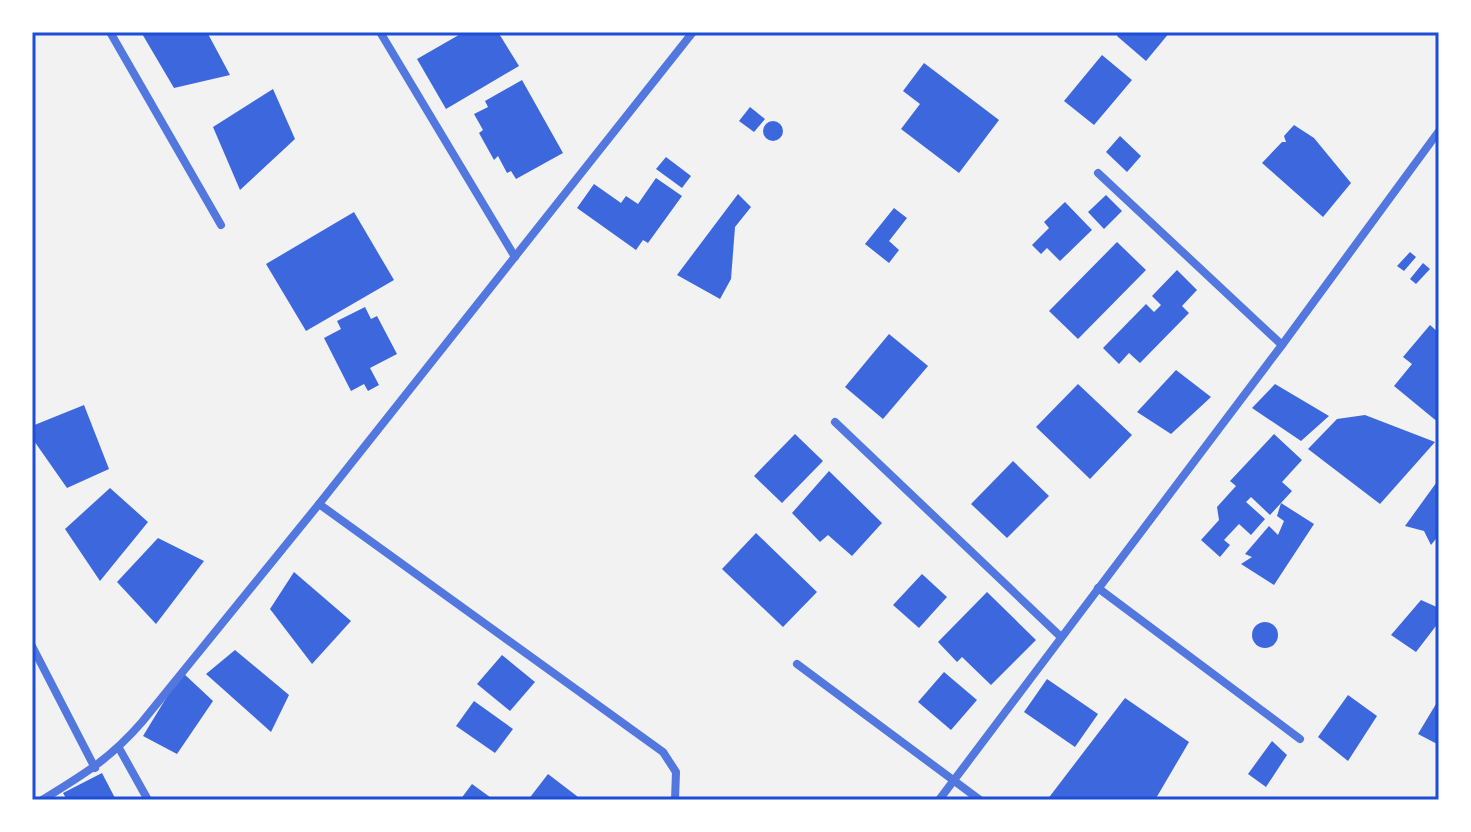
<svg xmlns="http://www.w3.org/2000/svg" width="1471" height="832" font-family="'Zilla Slab',serif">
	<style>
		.building { fill: #3d67dc }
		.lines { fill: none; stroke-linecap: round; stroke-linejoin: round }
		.minor { stroke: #5277de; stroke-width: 8 }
		.neatline { fill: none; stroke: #1d4ed8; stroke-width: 3 }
	</style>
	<rect width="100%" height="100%" fill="#f2f2f2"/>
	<g class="building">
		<polygon points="141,32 207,32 230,75 174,88"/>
		<polygon points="464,32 498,32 519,66 446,109 417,59"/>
		<polygon points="1120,32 1170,32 1146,61 1117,36"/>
		<polygon points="1102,55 1132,80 1094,125 1064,101"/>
		<polygon points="924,63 999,120 959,173 901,129 920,104 903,91"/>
		<polygon points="522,80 563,153 516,179 511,171 507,173 498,156 494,160 479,133 483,130 474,114 488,107 485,101"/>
		<polygon points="273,89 295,139 240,190 213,127"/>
		<polygon points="750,107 765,119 754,132 739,121"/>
		<circle cx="773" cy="131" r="10"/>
		<polygon points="1294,125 1314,138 1351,183 1323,217 1262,163 1282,142 1286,142 1284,136"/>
		<polygon points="1120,136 1141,156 1127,172 1106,152"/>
		<polygon points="666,157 691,176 682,188 656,169"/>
		<polygon points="656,178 682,196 648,243 643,240 636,250 577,208 594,184 621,203 626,196 638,204"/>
		<polygon points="738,194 751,207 735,227 731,279 720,299 677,275"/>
		<polygon points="1106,195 1122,211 1104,229 1088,212"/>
		<polygon points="1065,202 1092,230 1060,261 1047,248 1041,254 1032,245 1049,228 1044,222"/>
		<polygon points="894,208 907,218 889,241 899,250 889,263 865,244"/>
		<polygon points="354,212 394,280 306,331 266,264"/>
		<polygon points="1117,242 1146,270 1078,339 1049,311"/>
		<polygon points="1410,252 1416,257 1404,271 1397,266"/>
		<polygon points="1423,263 1430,269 1416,284 1410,279"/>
		<polygon points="1177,270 1197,290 1182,306 1189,313 1140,363 1129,353 1119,364 1103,348 1146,304 1154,312 1161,305 1152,296"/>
		<polygon points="365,307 371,319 377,316 397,354 370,368 379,385 368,391 364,384 351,391 324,338 341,329 337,321"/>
		<polygon points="1430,325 1439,333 1439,423 1394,386 1412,364 1403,357"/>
		<polygon points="889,334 928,366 883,419 845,387"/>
		<polygon points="1176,370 1211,397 1171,434 1137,412"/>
		<polygon points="1078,384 1132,435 1090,479 1036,427"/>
		<polygon points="1275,384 1329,416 1301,441 1252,408"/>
		<polygon points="84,405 109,469 67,488 32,438 32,426"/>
		<polygon points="1365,415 1435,442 1380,504 1308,449 1337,419"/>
		<polygon points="795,434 823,461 782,503 754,476"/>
		<polygon points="1274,434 1302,460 1282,482 1292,491 1270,515 1251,497 1246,502 1265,519 1251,535 1239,524 1224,540 1230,545 1220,557 1201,540 1219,520 1217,507 1236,486 1230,481"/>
		<polygon points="1013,461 1049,496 1007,538 971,504"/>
		<polygon points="829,471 882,523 852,556 828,535 820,542 792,513"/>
		<polygon points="1439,479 1439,535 1431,545 1424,531 1405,526"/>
		<polygon points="110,488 148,522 100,581 65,529"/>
		<polygon points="1281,503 1314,524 1274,585 1241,564 1252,557 1245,554 1269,526 1278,535 1284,521 1277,516"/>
		<polygon points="756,533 817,592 783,627 722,569"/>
		<polygon points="158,538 204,561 156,624 117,582"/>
		<polygon points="294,572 351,621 312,664 270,609"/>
		<polygon points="922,574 947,597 919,628 893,605"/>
		<polygon points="987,592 1036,640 991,685 962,657 957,662 938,642"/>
		<polygon points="1421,600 1439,608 1439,622 1416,652 1391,635"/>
		<circle cx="1265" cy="635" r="13"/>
		<polygon points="235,650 289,695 271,732 206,674"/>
		<polygon points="502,655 535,682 510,711 477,684"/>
		<polygon points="182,672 213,701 177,754 143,736"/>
		<polygon points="944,672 977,700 951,730 918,702"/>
		<polygon points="1047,679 1098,714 1075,747 1024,712"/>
		<polygon points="1348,695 1377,716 1348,761 1318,737"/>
		<polygon points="1125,698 1189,742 1155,800 1047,800"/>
		<polygon points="1439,699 1439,745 1418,734"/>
		<polygon points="474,701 513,729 495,753 456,726"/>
		<polygon points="1272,741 1287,755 1266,787 1248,774"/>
		<polygon points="102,773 116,800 67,800 63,793"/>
		<polygon points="548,774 582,800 528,800"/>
		<polygon points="472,784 494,800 460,800"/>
	</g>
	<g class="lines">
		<g class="minor">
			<polyline points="110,32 221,225"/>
			<polyline points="380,32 515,257"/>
			<polyline points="1098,173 1282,345"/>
			<polyline points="835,422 1061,637"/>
			<polyline points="319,504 663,752 676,772 675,800"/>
			<polyline points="1098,588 1300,739"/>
			<polyline points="32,646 95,768"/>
			<polyline points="797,664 980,800"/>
			<polyline points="119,748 148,800"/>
			<path d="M42 800C83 775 110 759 142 722L319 504 693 32"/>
			<polyline points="939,800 1282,345 1439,131"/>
		</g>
	</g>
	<rect width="1471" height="832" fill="none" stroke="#ffffff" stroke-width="68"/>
	<rect x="34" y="34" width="1403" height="764" class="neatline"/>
</svg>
